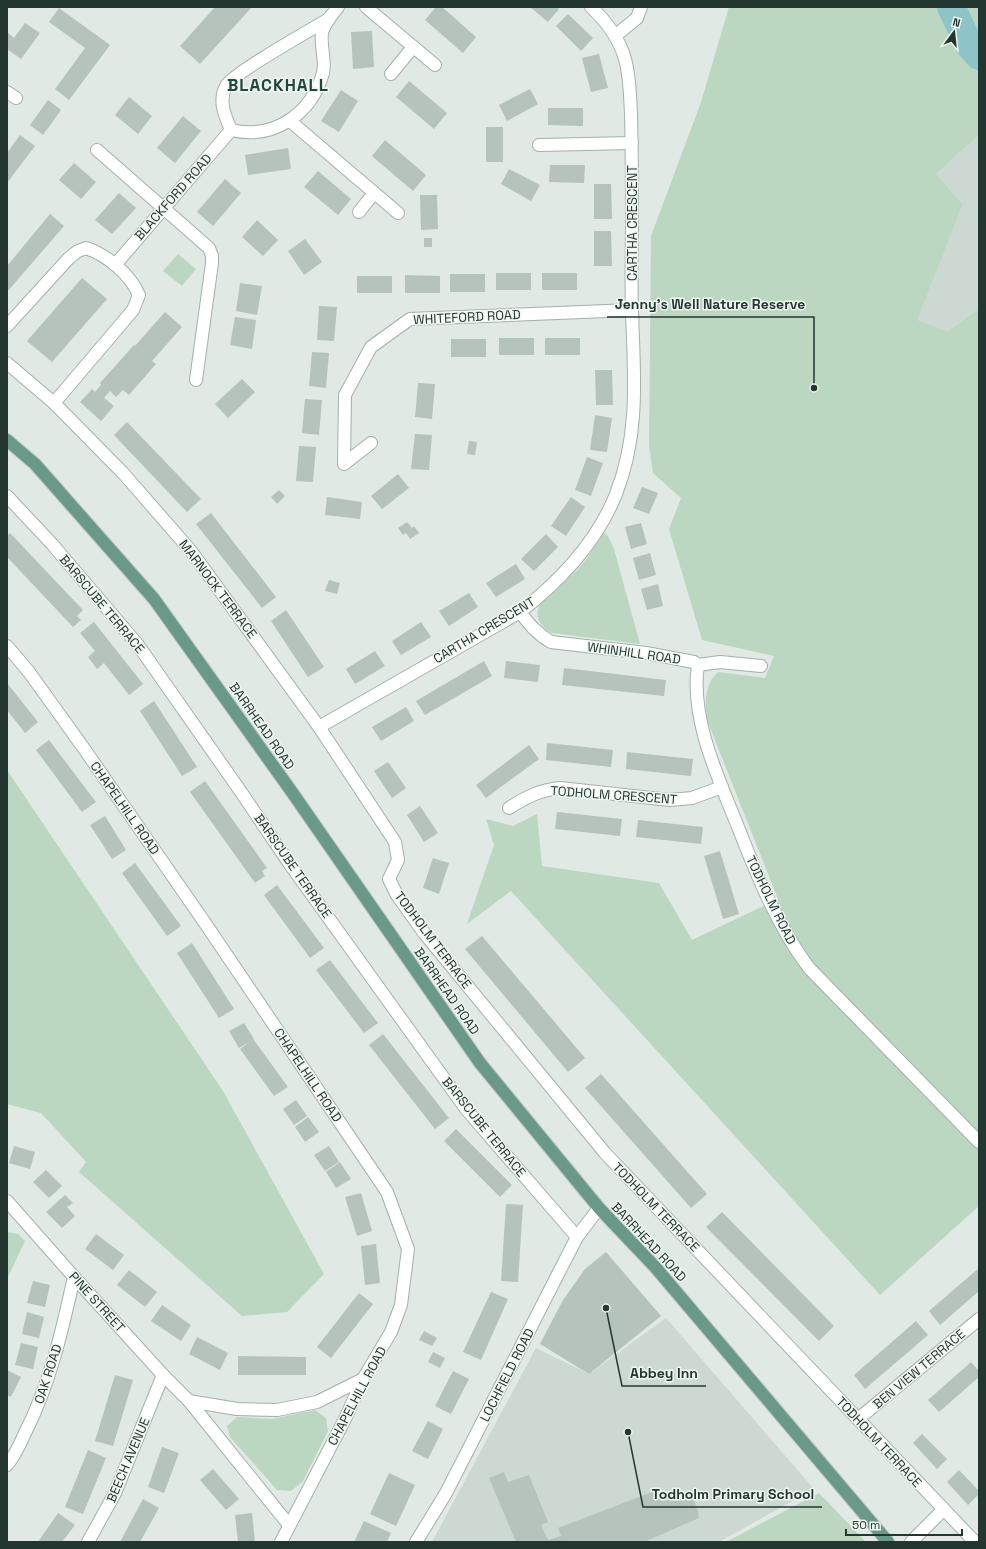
<svg xmlns="http://www.w3.org/2000/svg" width="986" height="1549" font-family="'Space Grotesk',sans-serif">
	<style>
		.built { fill: #ced8d3 }
		.green { fill: #bbd7c1 }
		.lines { fill: none; stroke-linecap: round; stroke-linejoin: round }
		.river { stroke: #8ec3c8; stroke-width: 28 }
		.building { fill: #b6c3bd }
		.minor-casing { stroke: #a4b0aa; stroke-width: 14 }
		.major-casing { stroke: #bdc3c1; stroke-width: 14 }
		.minor { stroke: #fff; stroke-width: 12 }
		.major { stroke: #6a9989; stroke-width: 12 }
		.labels { text-anchor: middle; dominant-baseline: central; stroke-width: 3; stroke-linejoin: round; paint-order: stroke }
		.street-label { font-size: 13px; fill: #233730; stroke: #f0f6f2 }
		.district-label { font-size: 17px; font-weight: bold; letter-spacing: 1px; fill: #21463b; stroke: #f0f6f2 }
		.leader { fill: none; stroke: #233730; stroke-width: 1.5 }
		.callout-dot { fill: #233730; stroke: #f0f6f2; stroke-width: 1.5 }
		.callout-label { font-size: 14px; text-anchor: middle; font-weight: bold; fill: #233730; stroke: #f0f6f2; stroke-width: 3; stroke-linejoin: round; paint-order: stroke }
	</style>
	<rect width="100%" height="100%" fill="#e0e9e4"/>
	<g class="built">
		<polygon points="979,135 979,312 977,310 948,331 916,320 963,204 936,174"/>
		<polygon points="666,1318 814,1489 719,1542 432,1542 536,1348 589,1374"/>
	</g>
	<g class="green">
		<path d="M729 7H979V135L936 174 963 204 917 320 948 331 977 310 979 312V1206L880 1295 511 891 467 924 494 845 486 819 513 826 537 814 542 866 659 883 692 940 778 899 707 720C705 703 704 685 718 672L765 678 774 656 702 640 669 529 681 498 653 473 649 445 651 236 701 102Z"/>
		<polygon points="178,254 196,269 182,286 163,271"/>
		<path d="M604 533 608 536 614 549 640 644 552 633C539 627 532 612 543 600 551 590 566 581 576 571 587 560 595 546 604 533Z"/>
		<polygon points="7,770 223,1091 324,1274 287,1312 242,1316 79,1172 86,1162 41,1113 7,1104"/>
		<polygon points="7,1232 18,1234 25,1241 7,1279"/>
		<polygon points="315,1410 326,1418 328,1431 303,1481 291,1491 277,1490 230,1437 227,1426 237,1417 272,1419"/>
		<polygon points="819,1493 866,1542 726,1542"/>
	</g>
	<g class="lines">
		<polyline class="river" points="951,7 970,46 979,56"/>
	</g>
	<g class="building">
		<polygon points="215,7 252,7 200,64 180,46"/>
		<polygon points="436,7 442,7 476,37 463,53 425,20"/>
		<polygon points="530,7 557,7 559,9 548,22"/>
		<polygon points="59,8 110,45 69,100 55,89 85,48 49,22"/>
		<polygon points="568,14 593,38 581,51 556,26"/>
		<polygon points="25,23 40,33 21,59 7,49 7,32 14,38"/>
		<polygon points="372,31 374,67 353,69 351,32"/>
		<polygon points="599,54 608,88 591,92 582,58"/>
		<polygon points="409,81 447,113 434,129 396,97"/>
		<polygon points="530,89 538,104 507,121 499,105"/>
		<polygon points="341,90 358,101 339,132 321,121"/>
		<polygon points="129,97 152,116 138,134 115,115"/>
		<polygon points="48,100 61,110 43,135 30,125"/>
		<polygon points="548,108 583,108 583,126 548,125"/>
		<polygon points="183,116 201,131 175,163 157,148"/>
		<rect x="486" y="127" width="17" height="35"/>
		<polygon points="20,135 35,146 7,183 7,153"/>
		<polygon points="385,140 426,175 413,191 372,156"/>
		<polygon points="288,148 291,169 248,175 245,155"/>
		<polygon points="74,163 96,182 81,199 59,180"/>
		<polygon points="550,165 585,165 584,183 549,182"/>
		<polygon points="509,169 540,185 531,201 501,184"/>
		<polygon points="318,171 351,199 338,215 304,187"/>
		<polygon points="225,179 241,193 213,226 197,212"/>
		<polygon points="594,184 611,184 612,219 594,219"/>
		<polygon points="119,193 136,208 112,234 95,220"/>
		<polygon points="420,195 437,195 438,229 421,230"/>
		<polygon points="50,214 64,226 7,292 7,266"/>
		<polygon points="257,220 278,240 263,256 242,237"/>
		<polygon points="594,231 611,231 612,266 594,266"/>
		<rect x="424" y="238" width="8" height="9"/>
		<polygon points="305,239 322,262 304,275 288,251"/>
		<rect x="496" y="273" width="35" height="17"/>
		<rect x="542" y="273" width="35" height="17"/>
		<rect x="450" y="274" width="35" height="18"/>
		<polygon points="405,275 440,276 440,293 405,293"/>
		<rect x="357" y="276" width="35" height="17"/>
		<polygon points="82,278 107,299 52,362 27,341"/>
		<polygon points="240,283 262,286 257,315 236,311"/>
		<polygon points="319,306 337,307 334,341 317,340"/>
		<polygon points="165,312 182,327 152,361 156,364 129,395 123,390 116,397 110,391 104,398 114,406 101,421 80,402 92,389 95,392 101,385 100,383 134,345 135,346"/>
		<polygon points="235,317 256,320 252,349 230,345"/>
		<rect x="499" y="338" width="35" height="17"/>
		<rect x="545" y="338" width="35" height="17"/>
		<rect x="451" y="339" width="35" height="18"/>
		<polygon points="312,352 329,353 326,388 309,386"/>
		<polygon points="595,370 612,370 613,405 596,405"/>
		<polygon points="242,379 255,392 228,418 215,404"/>
		<polygon points="418,383 435,384 432,419 415,417"/>
		<polygon points="305,399 322,400 319,435 302,433"/>
		<polygon points="595,415 612,418 607,452 590,450"/>
		<polygon points="127,422 201,499 187,512 114,435"/>
		<polygon points="415,434 432,435 429,470 411,469"/>
		<polygon points="469,441 477,442 475,455 467,454"/>
		<polygon points="299,446 316,447 313,482 296,481"/>
		<polygon points="587,457 603,463 591,496 575,490"/>
		<polygon points="398,474 409,488 382,509 371,496"/>
		<polygon points="642,487 658,493 649,514 633,508"/>
		<polygon points="279,490 285,496 277,504 271,497"/>
		<polygon points="327,497 362,502 360,519 325,515"/>
		<polygon points="571,497 585,507 566,536 551,526"/>
		<polygon points="211,513 276,597 262,608 196,524"/>
		<polygon points="407,522 412,528 414,526 419,533 410,539 406,533 403,535 398,528"/>
		<polygon points="641,523 647,544 631,549 625,527"/>
		<polygon points="10,533 83,610 77,616 81,620 73,627 7,557 7,536"/>
		<polygon points="546,534 558,547 534,571 521,559"/>
		<polygon points="650,553 656,575 639,580 633,558"/>
		<polygon points="516,564 525,579 496,597 486,583"/>
		<polygon points="329,580 340,583 337,594 325,591"/>
		<polygon points="658,584 663,606 647,610 641,589"/>
		<polygon points="469,593 478,607 449,626 439,611"/>
		<polygon points="286,610 324,667 308,677 271,621"/>
		<polygon points="94,622 143,684 129,695 104,663 97,669 88,657 95,651 80,633"/>
		<polygon points="421,622 431,637 401,655 392,641"/>
		<polygon points="375,651 385,666 355,684 346,669"/>
		<polygon points="484,661 492,676 425,715 416,701"/>
		<polygon points="506,661 540,665 538,682 504,678"/>
		<polygon points="564,668 666,680 664,696 562,685"/>
		<polygon points="7,683 38,722 25,733 7,710"/>
		<polygon points="154,701 197,767 182,776 140,711"/>
		<polygon points="406,707 414,721 381,741 372,727"/>
		<polygon points="49,740 96,802 82,812 36,750"/>
		<polygon points="547,743 613,750 611,767 546,760"/>
		<polygon points="529,745 539,759 486,798 476,785"/>
		<polygon points="627,752 693,759 691,776 626,769"/>
		<polygon points="388,762 406,788 392,798 374,771"/>
		<polygon points="205,781 267,868 262,871 265,876 255,883 190,792"/>
		<polygon points="420,806 438,833 424,842 407,815"/>
		<polygon points="557,812 622,819 620,836 555,829"/>
		<polygon points="105,816 126,850 112,859 90,825"/>
		<polygon points="638,820 703,827 701,844 636,837"/>
		<polygon points="720,851 739,914 723,919 704,856"/>
		<polygon points="433,858 449,863 439,894 423,888"/>
		<polygon points="135,863 181,926 167,936 122,873"/>
		<polygon points="277,885 324,948 310,958 264,895"/>
		<polygon points="482,936 585,1058 568,1072 465,949"/>
		<polygon points="192,943 234,1009 219,1018 177,953"/>
		<polygon points="330,960 378,1023 364,1033 316,970"/>
		<polygon points="244,1023 254,1039 239,1048 229,1031"/>
		<polygon points="383,1034 449,1118 435,1129 369,1045"/>
		<polygon points="253,1039 288,1087 274,1096 240,1049"/>
		<polygon points="601,1074 707,1194 691,1208 585,1088"/>
		<polygon points="296,1100 307,1116 294,1125 283,1109"/>
		<polygon points="308,1117 319,1132 305,1142 295,1127"/>
		<polygon points="456,1129 512,1185 500,1197 444,1141"/>
		<polygon points="14,1146 35,1152 30,1169 9,1163"/>
		<polygon points="329,1146 339,1162 325,1171 314,1155"/>
		<polygon points="340,1162 351,1179 336,1188 326,1172"/>
		<polygon points="46,1170 62,1186 49,1198 33,1182"/>
		<polygon points="361,1193 372,1231 357,1236 345,1197"/>
		<polygon points="65,1195 73,1203 67,1207 75,1216 62,1228 46,1212"/>
		<polygon points="506,1204 523,1205 518,1282 501,1281"/>
		<polygon points="722,1212 834,1326 819,1341 706,1227"/>
		<polygon points="96,1234 124,1255 113,1270 85,1249"/>
		<polygon points="376,1244 380,1283 365,1285 361,1246"/>
		<polygon points="606,1252 661,1316 589,1374 540,1344 563,1300 585,1269"/>
		<polygon points="979,1268 979,1291 940,1325 929,1311"/>
		<polygon points="129,1270 157,1292 145,1307 117,1285"/>
		<polygon points="33,1281 50,1285 45,1307 27,1303"/>
		<polygon points="491,1292 508,1299 481,1360 463,1352"/>
		<polygon points="359,1293 373,1304 331,1358 317,1347"/>
		<polygon points="162,1305 191,1325 181,1341 151,1321"/>
		<polygon points="27,1312 44,1317 39,1338 22,1334"/>
		<polygon points="916,1321 928,1335 865,1389 854,1375"/>
		<polygon points="424,1331 437,1338 432,1346 419,1340"/>
		<polygon points="197,1337 228,1353 220,1370 189,1354"/>
		<polygon points="21,1343 38,1347 33,1369 15,1365"/>
		<polygon points="433,1352 445,1358 440,1368 428,1362"/>
		<polygon points="238,1356 306,1357 306,1375 238,1375"/>
		<polygon points="971,1362 979,1371 979,1377 939,1412 928,1400"/>
		<polygon points="7,1370 21,1377 11,1397 7,1395"/>
		<polygon points="453,1371 469,1379 451,1414 435,1406"/>
		<polygon points="115,1375 133,1380 113,1446 95,1441"/>
		<polygon points="428,1421 443,1429 428,1459 412,1451"/>
		<polygon points="922,1434 947,1459 937,1469 913,1443"/>
		<polygon points="162,1447 179,1453 164,1493 148,1487"/>
		<polygon points="88,1450 106,1458 83,1514 65,1507"/>
		<polygon points="213,1469 239,1499 226,1510 200,1480"/>
		<polygon points="959,1470 979,1491 979,1494 968,1505 947,1482"/>
		<polygon points="504,1472 508,1482 529,1475 548,1522 541,1525 548,1540 561,1536 558,1528 660,1489 665,1501 690,1491 698,1511 699,1518 644,1542 516,1542 489,1478"/>
		<polygon points="389,1473 415,1485 396,1526 370,1514"/>
		<polygon points="143,1499 159,1508 140,1542 120,1542"/>
		<polygon points="58,1513 75,1525 62,1542 38,1542"/>
		<polygon points="252,1513 255,1542 238,1542 235,1515"/>
		<polygon points="364,1521 391,1533 387,1542 354,1542"/>
	</g>
	<g class="lines">
		<g class="minor-casing">
			<g id="minor">
				<polyline points="366,7 435,65"/>
				<polyline points="615,36 637,18 641,7"/>
				<polyline points="391,74 413,47"/>
				<polyline points="7,92 16,98"/>
				<polyline points="290,121 398,213"/>
				<path d="M231 130C225 116 218 101 226 86 232 74 312 29 329 19"/>
				<polyline points="539,145 632,143"/>
				<polyline points="97,150 209,248 212,256 212,263 196,380"/>
				<polyline points="359,212 374,193"/>
				<path d="M115 265 231 130C273 140 311 115 323 73 326 59 320 46 322 33 324 23 332 15 338 7"/>
				<path d="M7 326 69 258 78 251 86 248C107 255 130 274 139 295L133 310 54 403"/>
				<polyline points="7,363 54,403 123,473 191,551 319,727 395,842 398,860 389,879 397,895 424,933 605,1153 975,1542"/>
				<polyline points="371,443 344,464 345,395 371,347 410,319 632,310"/>
				<polyline points="7,496 52,544 138,645 241,792 289,863 466,1109 577,1237"/>
				<path d="M520 612C529 624 537 634 551 642L646 653 694 662 698 665 720 662 761 666"/>
				<polyline points="7,646 29,672 85,750 205,923 387,1192 408,1249 401,1305 391,1332 363,1379 345,1419 281,1542"/>
				<path d="M698 665C690 717 717 775 736 822 756 873 776 924 809 968L979 1142"/>
				<path d="M319 727 520 612C560 581 597 542 616 494 640 433 634 374 632 312 631 282 632 252 632 223 632 187 632 150 631 114 630 96 630 77 625 59 619 38 607 22 591 7"/>
				<path d="M509 808C526 797 540 790 560 788L670 800 692 798 722 787"/>
				<polyline points="7,1201 74,1277 163,1375 189,1401 237,1409 277,1410 317,1402 363,1379"/>
				<polyline points="189,1401 289,1525"/>
				<polyline points="858,1419 979,1319"/>
				<path d="M7 1465C15 1456 20 1444 25 1433 50 1384 62 1331 74 1277"/>
				<polyline points="88,1542 115,1493 163,1375"/>
				<polyline points="416,1542 446,1493 577,1237 599,1208"/>
				<polyline points="911,1542 943,1510"/>
			</g>
		</g>
		<g class="major-casing">
			<polyline id="major" points="7,440 35,464 154,599 294,795 480,1063 599,1208 656,1268 888,1542"/>
		</g>
		<use href="#minor" class="minor"/>
		<use href="#major" class="major"/>
	</g>
	<g class="labels">
		<g class="street-label">
			<text transform="translate(173 197) rotate(-49)">BLACKFORD ROAD</text>
			<text transform="translate(632 223) rotate(-90)">CARTHA CRESCENT</text>
			<text transform="translate(467 317) rotate(-3)">WHITEFORD ROAD</text>
			<text transform="translate(218 589) rotate(53)">MARNOCK TERRACE</text>
			<text transform="translate(102 604) rotate(50)">BARSCUBE TERRACE</text>
			<text transform="translate(484 630) rotate(-31)">CARTHA CRESCENT</text>
			<text transform="translate(634 653) rotate(8)">WHINHILL ROAD</text>
			<text transform="translate(262 726) rotate(55)">BARRHEAD ROAD</text>
			<text transform="translate(614 795) rotate(4)">TODHOLM CRESCENT</text>
			<text transform="translate(125 808) rotate(55)">CHAPELHILL ROAD</text>
			<text transform="translate(293 866) rotate(55)">BARSCUBE TERRACE</text>
			<text transform="translate(771 900) rotate(64)">TODHOLM ROAD</text>
			<text transform="translate(433 940) rotate(53)">TODHOLM TERRACE</text>
			<text transform="translate(447 991) rotate(55)">BARRHEAD ROAD</text>
			<text transform="translate(308 1075) rotate(56)">CHAPELHILL ROAD</text>
			<text transform="translate(484 1127) rotate(51)">BARSCUBE TERRACE</text>
			<text transform="translate(656 1207) rotate(46)">TODHOLM TERRACE</text>
			<text transform="translate(649 1242) rotate(47)">BARRHEAD ROAD</text>
			<text transform="translate(97 1302) rotate(48)">PINE STREET</text>
			<text transform="translate(919 1369) rotate(-40)">BEN VIEW TERRACE</text>
			<text transform="translate(48 1374) rotate(-72)">OAK ROAD</text>
			<text transform="translate(507 1375) rotate(-63)">LOCHFIELD ROAD</text>
			<text transform="translate(357 1396) rotate(-62)">CHAPELHILL ROAD</text>
			<text transform="translate(879 1442) rotate(47)">TODHOLM TERRACE</text>
			<text transform="translate(128 1460) rotate(-67)">BEECH AVENUE</text>
		</g>
		<g class="district-label">
			<text x="278" y="85">BLACKHALL</text>
		</g>
	</g>
	<path class="leader" d="M814 388L814 317H607M606 1308L622 1386H706M628 1432L643 1507H822"/>
	<g class="callout-dot">
		<circle cx="814" cy="388" r="4"/>
		<circle cx="606" cy="1308" r="4"/>
		<circle cx="628" cy="1432" r="4"/>
	</g>
	<g class="callout-label">
		<text x="710" y="309">Jenny's Well Nature Reserve</text>
		<text x="664" y="1378">Abbey Inn</text>
		<text x="733" y="1499">Todholm Primary School</text>
	</g>
	<rect width="986" height="1549" fill="none" stroke="#233730" stroke-width="16"/>
	<g transform="translate(954 32) rotate(15)" stroke="#f0f6f2" stroke-width="3" paint-order="stroke">
	<path d="M0-3L7 15L0 10L-7 15Z" fill="#233730"/>
	<text y="-6" font-size="11" font-weight="bold" text-anchor="middle" fill="#233730">N</text>
	</g>
	<path d="M846 1529v6h116v-6" fill="none" stroke="#233730" stroke-width="2"/>
	<text x="852" y="1529" font-size="12" fill="#233730" stroke="#f0f6f2" stroke-width="3" paint-order="stroke">50 m</text>
</svg>
